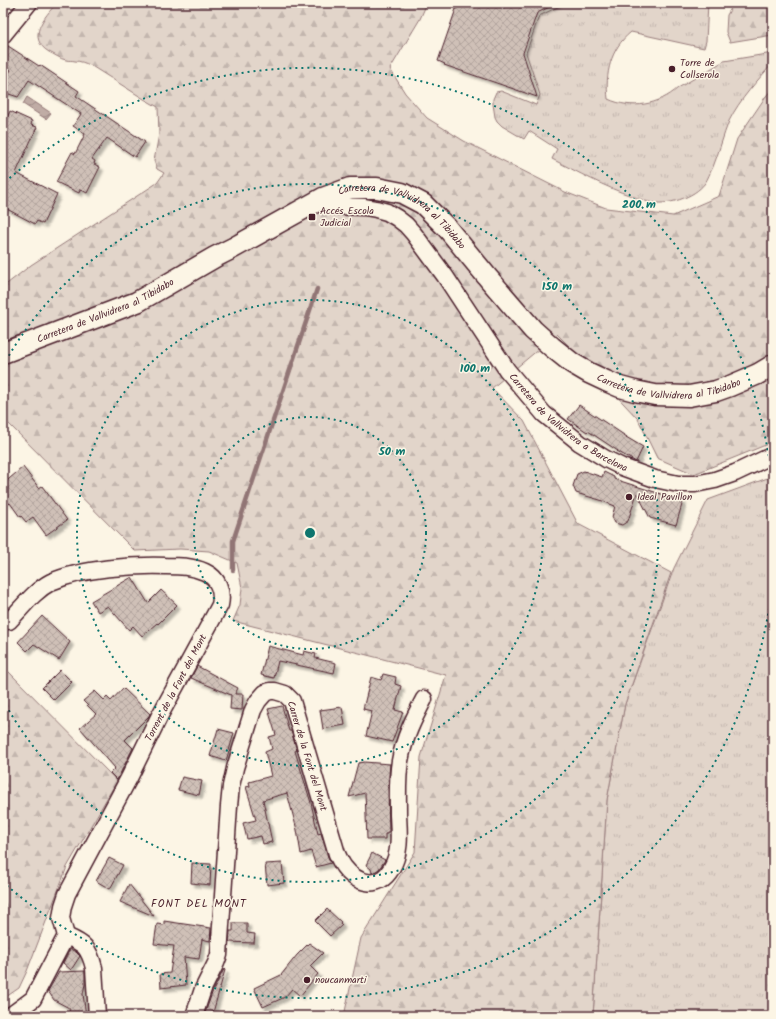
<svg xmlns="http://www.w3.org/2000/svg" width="776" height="1019" font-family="Kalam,sans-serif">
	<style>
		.grass { fill: url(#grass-tufts); stroke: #967a7a }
		.forest { fill: url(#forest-firs); stroke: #967a7a }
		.water { fill: url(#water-waves); stroke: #917474 }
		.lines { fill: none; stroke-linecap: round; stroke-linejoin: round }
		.stream { stroke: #917474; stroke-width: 4.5 }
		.building { fill: url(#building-cross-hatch); stroke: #4a1f2b; filter: url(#shadow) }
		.minor-casing { stroke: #4a1f2b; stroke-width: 19 }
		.tertiary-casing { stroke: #4a1f2b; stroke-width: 23 }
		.minor { stroke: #fcf5e5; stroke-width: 16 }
		.tertiary { stroke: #fcf5e5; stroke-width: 20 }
		.ring { fill: none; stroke: #0f766e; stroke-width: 2; stroke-dasharray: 2 4 }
		.poi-dot { fill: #4a1f2b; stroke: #fcf5e5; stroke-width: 1.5 }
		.labels { text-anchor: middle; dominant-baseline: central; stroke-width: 3; stroke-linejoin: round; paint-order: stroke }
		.poi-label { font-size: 10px; fill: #4a1f2b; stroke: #fcf5e5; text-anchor: start }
		.street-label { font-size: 10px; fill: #4a1f2b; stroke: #fcf5e5 }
		.neighbourhood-label { font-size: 11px; letter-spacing: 1px; fill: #4a1f2b; stroke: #fcf5e5 }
		.centre { fill: #0f766e; stroke: #fcf5e5; stroke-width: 2 }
		.ring-label { font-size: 12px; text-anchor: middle; font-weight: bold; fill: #0f766e; stroke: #fcf5e5; stroke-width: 3; stroke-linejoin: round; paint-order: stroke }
	</style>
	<defs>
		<pattern id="grass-tufts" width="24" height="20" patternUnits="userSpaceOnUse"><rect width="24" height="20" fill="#e2d5ca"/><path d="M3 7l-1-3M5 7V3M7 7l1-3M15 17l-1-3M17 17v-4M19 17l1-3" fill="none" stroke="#c3b6ae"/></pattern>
		<pattern id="forest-firs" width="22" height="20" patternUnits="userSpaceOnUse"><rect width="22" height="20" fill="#e2d5ca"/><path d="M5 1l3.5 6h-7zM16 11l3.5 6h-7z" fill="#c3b6ae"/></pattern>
		<pattern id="water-waves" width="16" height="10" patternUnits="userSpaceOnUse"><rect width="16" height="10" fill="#c0aca5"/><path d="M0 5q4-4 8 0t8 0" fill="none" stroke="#9e8b87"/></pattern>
		<pattern id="building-cross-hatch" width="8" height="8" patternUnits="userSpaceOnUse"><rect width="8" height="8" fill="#cfc0b7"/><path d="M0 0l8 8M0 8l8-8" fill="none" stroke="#b3a59e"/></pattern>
		<filter id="shadow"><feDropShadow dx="3.5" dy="3.5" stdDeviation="1" flood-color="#0004"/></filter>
	</defs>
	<rect width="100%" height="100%" fill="#fcf5e5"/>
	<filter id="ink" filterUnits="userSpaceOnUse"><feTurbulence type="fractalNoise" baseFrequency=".025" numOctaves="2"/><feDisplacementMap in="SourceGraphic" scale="8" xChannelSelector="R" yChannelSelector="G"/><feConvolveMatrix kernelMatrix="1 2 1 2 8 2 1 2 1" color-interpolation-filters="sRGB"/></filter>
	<g filter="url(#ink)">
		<g class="grass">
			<path d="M566 3H708L706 41 704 48 631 32C610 49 605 74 608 99 632 110 659 105 678 88L724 61 773 53V63C757 81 740 99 729 121 723 136 719 152 713 167 710 172 708 179 705 183 694 198 667 206 649 202 644 201 638 198 632 196 604 187 578 172 552 159L557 149 529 131 524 139 502 126 497 121 495 117 493 104V99L496 92 501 91 536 105 540 95 526 53 539 16Z"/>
			<polygon points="773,476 773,1016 593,1016 607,800 625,704 674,568 708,500"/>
		</g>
		<g class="forest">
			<path d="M57 3H427L420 19 390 69 405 93 427 118 464 141 565 192 606 208 673 216 719 196 737 139 766 96 773 88V442L694 474 657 458 638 419 582 359 557 334 492 388 524 421 578 524 671 573 625 704 607 800 593 1016H344L361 938 415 852 421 757 446 675 233 621 240 605 242 588 237 563 209 551 180 549 135 551 3 418V287L31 265 157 183 164 173 157 169 154 161 159 134 158 107 144 99 90 65C85 63 80 61 75 61 72 60 69 61 66 60 60 59 54 54 49 52 26 38 44 17 57 3Z"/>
			<polygon points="734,3 773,3 773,35 730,42 726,32 727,15"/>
			<polygon points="3,666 117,781 67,867 27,971 19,988 3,999"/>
		</g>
		<polygon class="water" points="27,97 51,113 46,119 23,104"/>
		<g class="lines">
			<polyline class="stream" points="233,570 233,541 317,289"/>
		</g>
		<g class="building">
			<polygon points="458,3 558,3 537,13 523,53 537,97 444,65 445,64 438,61"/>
			<polygon points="3,44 5,44 39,66 40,65 79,91 76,96 145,142 135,157 107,138 92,159 95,161 94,164 100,167 87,193 80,189 79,193 56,182 72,152 75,154 85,134 73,126 81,114 29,80 18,97 3,92 3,82 11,70 3,65"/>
			<polygon points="10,111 32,121 31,125 37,127 16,173 57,194 43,224 37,221 35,224 3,207 3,131 6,123 5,122"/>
			<polygon points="579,405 627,437 626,437 643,447 636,462 617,451 618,451 588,431 587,432 568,419"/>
			<polygon points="23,467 39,488 42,486 67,520 46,535 33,517 26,522 21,516 20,517 10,503 9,504 3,496 3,484"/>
			<polygon points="584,471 602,477 604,472 614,477 614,479 683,501 676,525 650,518 637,493 628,521 622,525 615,523 612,517 615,506 600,500 576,493 573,486 577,474"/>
			<polygon points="132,577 148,603 161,590 177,605 158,624 157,623 142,636 133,626 129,630 108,606 98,612 91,601"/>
			<polygon points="42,616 70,642 59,660 34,644 27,651 18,642"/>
			<polygon points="268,646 303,655 304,651 316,654 315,658 336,663 334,673 278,661 274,678 261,675"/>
			<polygon points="197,666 238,688 235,694 243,694 242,710 230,709 231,695 191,678"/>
			<polygon points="60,670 72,682 54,700 42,688"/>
			<polygon points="383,674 396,677 395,684 401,686 395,710 403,712 392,742 366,736 372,711 363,709 371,677 381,680"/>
			<polygon points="123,688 150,714 149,716 125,740 133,748 117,780 110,773 115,768 80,728 96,714 83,701 95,691 104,700 107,697 111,701"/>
			<polygon points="282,706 289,731 291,731 297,750 295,751 311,803 318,834 321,833 328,857 331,863 316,867 311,851 301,854 297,830 287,793 263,800 272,842 263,844 261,836 247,839 243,823 256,820 246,787 250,786 249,782 271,776 265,752 272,749 269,737 276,735 268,709"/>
			<polygon points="342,707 345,725 323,729 320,710"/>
			<polygon points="218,729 234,733 226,761 210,756"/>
			<polygon points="364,762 390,764 388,788 389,832 387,832 387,834 385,834 385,839 367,839 365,793 349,797 358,763"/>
			<polygon points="182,777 202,781 199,795 178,790"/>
			<polygon points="372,853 385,860 379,869 376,871 372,873 371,869 366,865"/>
			<polygon points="109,858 123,865 110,889 96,881"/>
			<polygon points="192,863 211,864 210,885 191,883"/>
			<polygon points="282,863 284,883 267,885 265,864"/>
			<polygon points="129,884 154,916 120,902"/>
			<polygon points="327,909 341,922 340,923 342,925 330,936 315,921"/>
			<polygon points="164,921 211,928 210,941 202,939 199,959 184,957 186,985 161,988 160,974 170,973 174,946 154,944 157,924 164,925"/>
			<polygon points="233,923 247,923 247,933 255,934 254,943 229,942 230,931 233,931"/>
			<polygon points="309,943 323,953 310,966 318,974 300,996 292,989 285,997 263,1007 254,988 281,975 297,955"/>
			<polygon points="70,949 76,952 80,956 71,970 63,963"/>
			<polygon points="224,969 225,970 212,1016 204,1016 212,993"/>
			<polygon points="85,971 85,984 83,994 86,1016 70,1016 69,1008 54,1000 48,991 59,972"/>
		</g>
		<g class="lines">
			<g class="minor-casing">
				<g id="minor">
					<polyline points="3,35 29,3"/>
					<path id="s1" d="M323 198 334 206 365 207 376 209 387 212 397 218 406 225 414 234 445 276 507 370 544 414 580 443 606 459 622 467 655 479 678 484H695L715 480 735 473 773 455"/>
					<path d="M9 621C22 608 34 591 51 582 83 568 132 565 166 566 179 566 192 566 205 572 218 578 223 591 220 605L160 715 129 778 67 894 63 906 61 918 66 936 33 999 10 1016"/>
					<path d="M66 936C85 944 89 948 94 968L97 1016"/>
					<path d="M194 1016 203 989 216 963 219 955 229 806 231 786 235 768 253 710 258 701 265 693 270 691H275L285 694 292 701 337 854C339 858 341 863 344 867 357 884 379 890 391 869 401 853 399 833 398 815 398 798 397 778 400 761 404 738 414 718 424 699"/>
				</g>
			</g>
			<g class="tertiary-casing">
				<g id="tertiary">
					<path id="s2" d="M3 353 137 302 215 257 233 248 323 198 350 188H377L402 193 423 204 447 228 489 279 533 330 552 347 572 363 589 373 606 381 620 387 635 391 655 395 689 396 716 391 730 386 758 374 773 365"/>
				</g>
			</g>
			<use href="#minor" class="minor"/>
			<use href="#tertiary" class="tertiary"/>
		</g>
	</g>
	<g class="ring">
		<circle cx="310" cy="533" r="116"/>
		<circle cx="310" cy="533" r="233"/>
		<path d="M3 366A349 349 0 1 1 3 700"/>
		<path d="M773 578A465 465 0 0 1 5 884M5 182A465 465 0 0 1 773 488"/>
	</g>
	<g class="poi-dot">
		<circle cx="672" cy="69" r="4"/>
		<rect x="308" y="213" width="8" height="8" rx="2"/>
		<circle cx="629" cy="497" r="4"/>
		<circle cx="307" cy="980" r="4"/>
	</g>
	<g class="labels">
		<g class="poi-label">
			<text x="680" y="63">Torre de<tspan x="680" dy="12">Collserola</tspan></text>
			<text x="320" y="211">Accés Escola<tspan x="320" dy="12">Judicial</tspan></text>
			<text x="637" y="497">Ideal Pavillon</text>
			<text x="315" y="980">noucanmarti</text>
		</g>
		<g class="street-label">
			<text stroke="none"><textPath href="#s2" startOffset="447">Carretera de Vallvidrera al Tibidabo</textPath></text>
			<text stroke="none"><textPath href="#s2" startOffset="111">Carretera de Vallvidrera al Tibidabo</textPath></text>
			<text stroke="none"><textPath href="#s2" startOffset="783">Carretera de Vallvidrera al Tibidabo</textPath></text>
			<text stroke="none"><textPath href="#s1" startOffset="349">Carretera de Vallvidrera a Barcelona</textPath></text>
			<text transform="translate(176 688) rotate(-62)">Torrent de la Font del Mont</text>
			<text transform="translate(307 756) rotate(73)">Carrer de la Font del Mont</text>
		</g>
		<g class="neighbourhood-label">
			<text x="199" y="904">FONT DEL MONT</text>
		</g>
	</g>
	<circle cx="310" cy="533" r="6" class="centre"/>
	<g class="ring-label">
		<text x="639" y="208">200 m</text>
		<text x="557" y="290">150 m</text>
		<text x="475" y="372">100 m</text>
		<text x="392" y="455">50 m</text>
	</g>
	<rect width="776" height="1019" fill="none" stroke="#fcf5e5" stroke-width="16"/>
	<rect x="8" y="8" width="760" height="1003" fill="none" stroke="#4a1f2b" stroke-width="1.5" filter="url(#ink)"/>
</svg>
